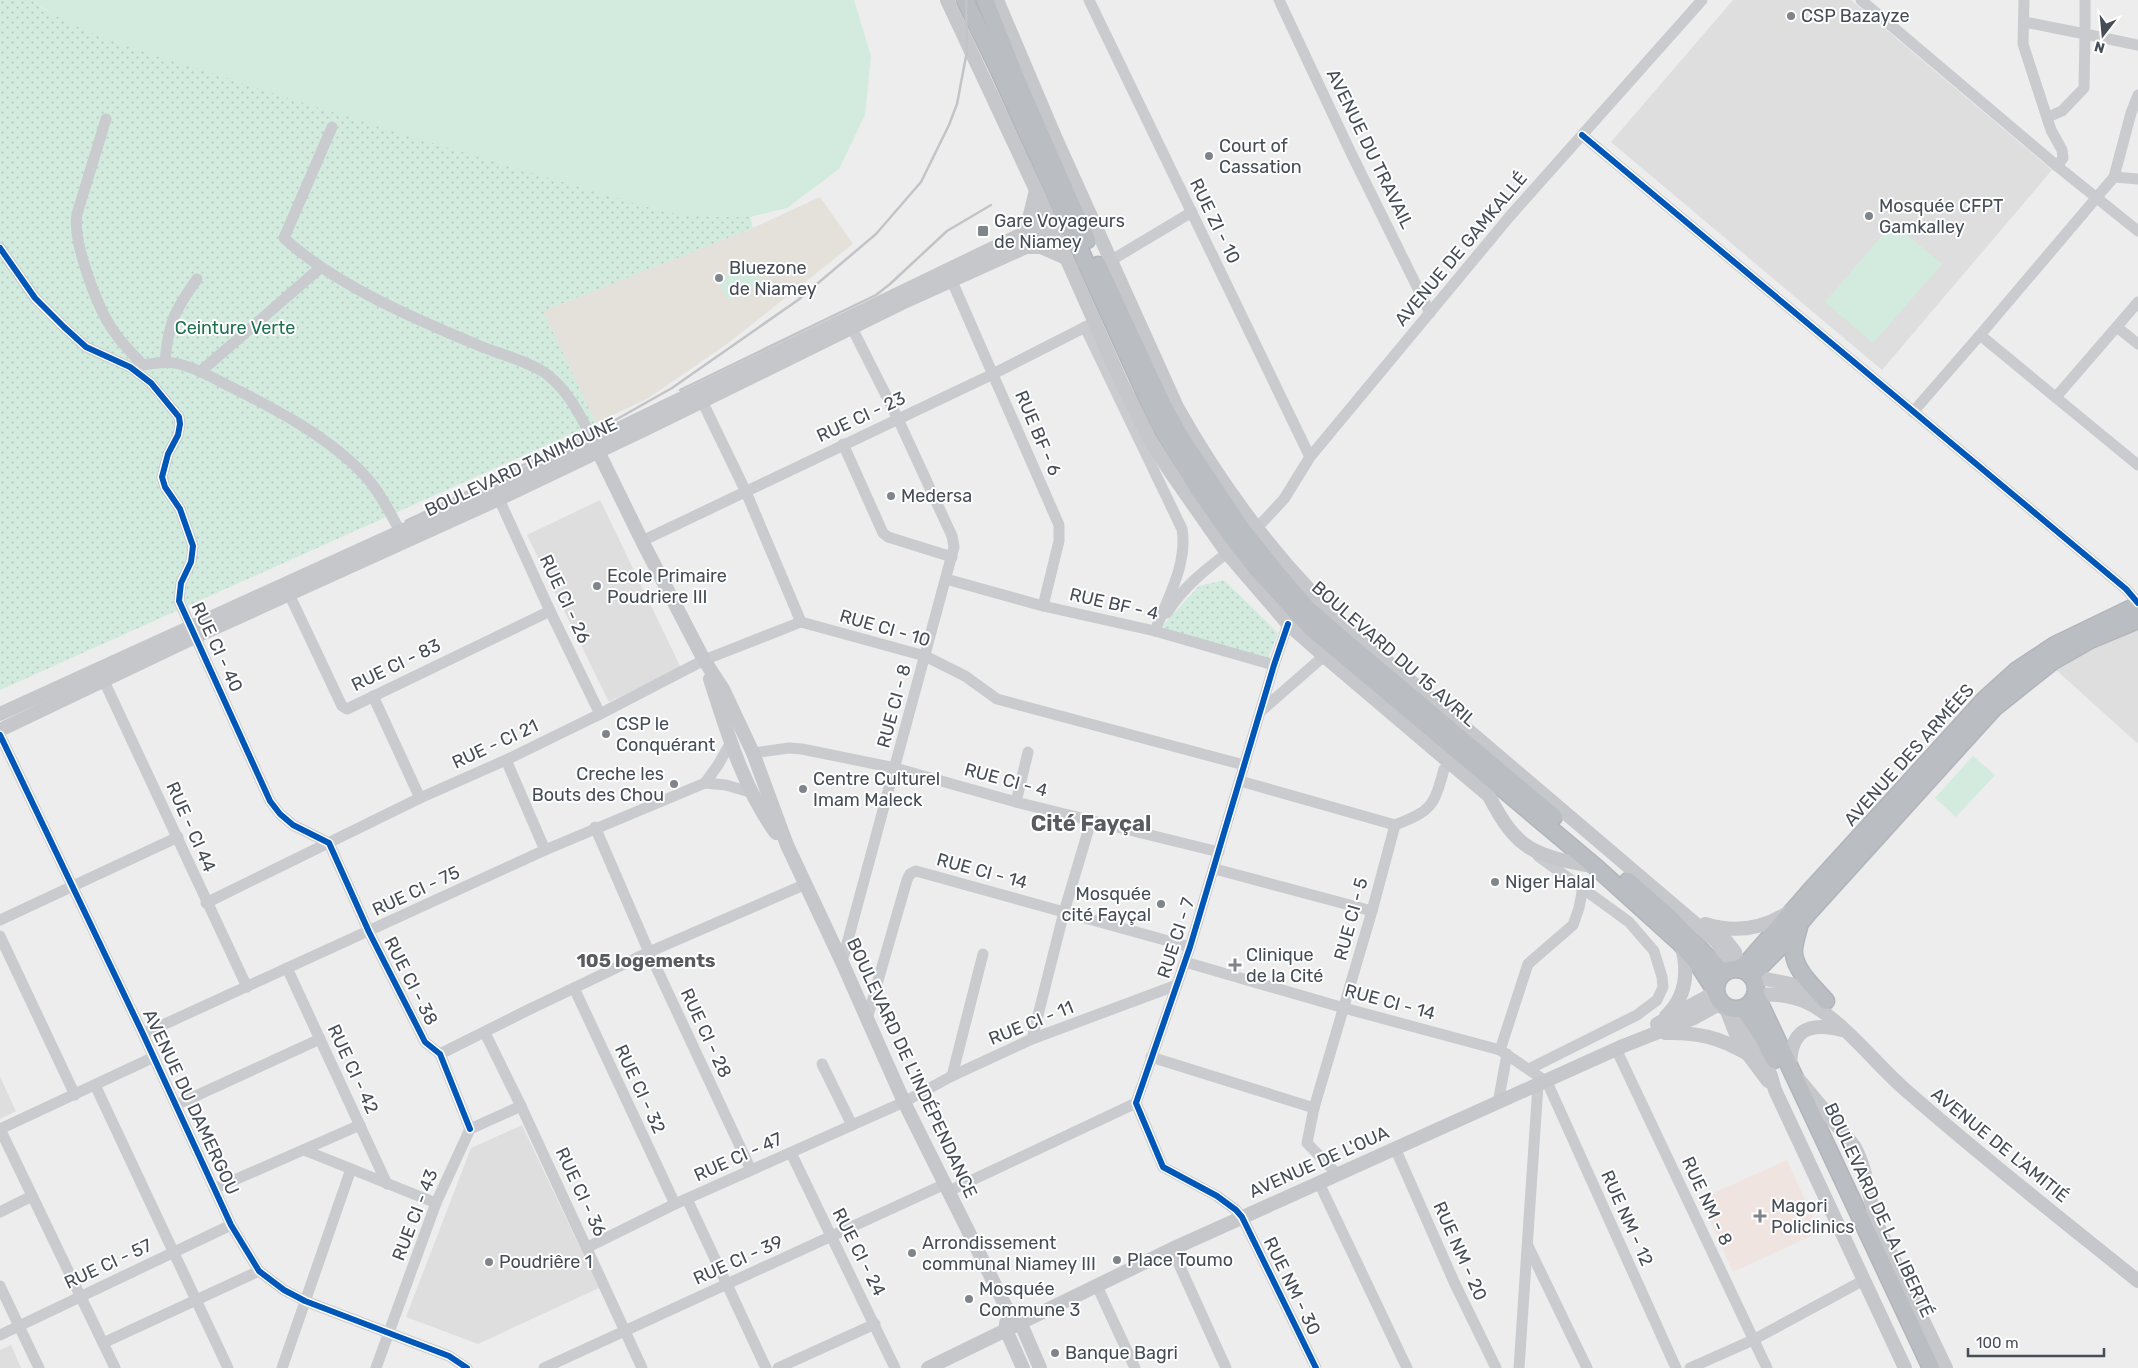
<svg xmlns="http://www.w3.org/2000/svg" width="2138" height="1368" font-family="Rubik,sans-serif">
	<style>
		.commercial { fill: #e3e1da }
		.education { fill: #dfdede }
		.medical { fill: #f0e4e1 }
		.park { fill: url(#park-dots) }
		.pitch { fill: #d3ebdf }
		.lines { fill: none; stroke-linecap: round; stroke-linejoin: round }
		.highway-casing { stroke: #b2b5bb; stroke-width: 19 }
		.minor { stroke: #c9cbce; stroke-width: 11 }
		.major { stroke: #c5c7ca; stroke-width: 14 }
		.highway { stroke: #babdc2; stroke-width: 16 }
		.rail { stroke: #c3c4c7; stroke-width: 2.5 }
		.cycleway-casing { stroke: #fff; stroke-width: 9 }
		.cycleway { stroke: #0057b8; stroke-width: 6 }
		.poi-dot { fill: #80858c; stroke: #fff; stroke-width: 2 }
		.labels { text-anchor: middle; dominant-baseline: central; stroke-width: 4; stroke-linejoin: round; paint-order: stroke }
		.poi-label { font-size: 18px; fill: #464d57; stroke: #fff; text-anchor: start }
		.street-label { font-size: 18px; fill: #464d57; stroke: #fff }
		.park-label { font-size: 18px; fill: #1e7150; stroke: #fff }
		.neighbourhood-label { font-size: 19px; font-weight: bold; fill: #595b60; stroke: #fff }
		.district-label { font-size: 22px; font-weight: bold; fill: #595b60; stroke: #fff }
	</style>
	<defs>
		<pattern id="park-dots" width="8" height="8" patternUnits="userSpaceOnUse" patternTransform="scale(1.25)"><rect width="8" height="8" fill="#d3ebdf"/><path d="M2 2h.1M6 6h.1" fill="none" stroke="#b6cbc1" stroke-width="1.8" stroke-linecap="round"/></pattern>
	</defs>
	<rect width="100%" height="100%" fill="#ededed"/>
	<polygon class="commercial" points="820,197 853,244 731,341 701,362 647,399 596,423 542,311 753,228"/>
	<g class="education">
		<polygon points="1733,0 1851,0 2052,170 1882,370 1611,142"/>
		<polygon points="600,500 681,668 609,702 527,535"/>
		<polygon points="2138,628 2138,742 2137,743 2054,668 2107,641"/>
		<polygon points="0,1077 16,1111 0,1119"/>
		<polygon points="522,1125 599,1288 478,1344 406,1317 471,1148"/>
		<polygon points="11,1345 21,1368 0,1368 0,1350"/>
	</g>
	<polygon class="medical" points="1787,1160 1820,1232 1733,1272 1700,1199"/>
	<g class="park">
		<polygon points="0,0 31,0 45,10 97,35 712,217 750,217 753,228 543,311 596,423 0,690"/>
		<polygon points="1224,580 1278,633 1268,659 1166,631 1163,625 1199,586"/>
	</g>
	<g class="pitch">
		<path d="M31 0H854L871 56 865 115 839 169 787 208 750 217H712L664 212C518 169 372 126 227 78 164 57 85 39 31 0Z"/>
		<polygon points="1893,223 1942,264 1873,343 1825,302"/>
		<polygon points="752,263 762,283 728,300 717,280"/>
		<polygon points="1973,756 1995,775 1956,817 1935,798"/>
	</g>
	<g class="lines">
		<g class="highway-casing">
			<g id="highway">
				<polyline points="965,0 996,64 1158,422 1199,490 1231,536 1257,569 1311,628 1597,868 1680,943 1698,964 1716,992"/>
				<polyline points="985,0 1018,83 1087,240"/>
				<polyline points="1098,265 1163,405 1180,436 1244,532 1277,573 1307,608 1345,641 1554,817"/>
				<polyline points="1628,881 1668,916 1723,973"/>
				<path d="M1799 927C1797 935 1793 946 1794 954 1796 972 1815 988 1826 1001"/>
				<circle cx="1736" cy="989" r="20"/>
				<polyline points="1738,969 1747,963 1810,891 1985,699 2016,671 2055,645 2138,605"/>
				<polyline points="1751,976 1781,946 1811,910 1994,708 2053,661 2090,640 2138,620"/>
				<polyline points="1756,995 1931,1368"/>
				<polyline points="1743,1008 1761,1034 1774,1060"/>
			</g>
		</g>
		<g class="minor">
			<polyline points="1089,0 1310,457"/>
			<polyline points="1279,0 1351,153 1430,313"/>
			<polyline points="1861,0 2057,166 2138,231"/>
			<polyline points="2024,0 2023,44 2051,130 2062,150 2063,158 2057,166"/>
			<polyline points="2085,0 2085,34 2138,45"/>
			<polyline points="2025,22 2085,34 2084,88 2062,111 2048,117"/>
			<path d="M106 119 77 214C72 242 98 310 115 333 123 345 134 355 143 365"/>
			<path d="M332 127 284 238C335 285 415 319 480 346 497 353 536 364 549 376 570 393 582 419 594 442"/>
			<polyline points="1582,135 2126,589 2138,603"/>
			<polyline points="2114,177 2138,179"/>
			<polyline points="0,248 35,298 64,327 86,347 130,367 151,383 179,417 180,424 178,435 168,454 162,477 165,487 180,509 193,546 191,562 181,583 179,601 270,801 280,814 293,825 329,843 369,932 425,1042 440,1054 470,1129"/>
			<polyline points="1110,261 1192,212"/>
			<polyline points="951,279 1059,525 1059,541 1043,606"/>
			<path d="M1085 327 1182 529C1188 564 1167 599 1155 631"/>
			<polyline points="2117,327 2138,344"/>
			<polyline points="1980,335 2114,177 2131,113 2138,95"/>
			<path d="M165 362C168 323 175 310 197 279"/>
			<path d="M130 367C146 365 163 360 179 364 196 368 212 377 227 385 274 408 331 438 366 477 380 492 390 513 400 531"/>
			<polyline points="200,372 320,268"/>
			<polyline points="2056,397 2138,302"/>
			<polyline points="702,401 746,492 801,622 925,656 965,676 997,699 1244,765"/>
			<polyline points="1913,412 1980,335 2138,465"/>
			<polyline points="843,444 883,533 888,537 952,557"/>
			<polyline points="499,499 550,611 600,714"/>
			<polyline points="1257,528 1284,499 1310,457 1510,216 1702,0"/>
			<polyline points="642,541 993,374 1095,322"/>
			<polyline points="946,579 1043,606 1155,631 1274,665"/>
			<polyline points="289,594 342,706 347,709 550,611"/>
			<path d="M1167 613C1181 589 1205 570 1227 553"/>
			<polyline points="1288,624 1274,665 1190,947 1136,1103 1163,1167 1217,1196 1236,1210 1242,1217 1316,1368"/>
			<polyline points="104,681 247,987"/>
			<polyline points="373,696 420,798"/>
			<polyline points="1261,711 1324,656"/>
			<polyline points="0,735 143,1034 231,1225 259,1271 284,1290 305,1301 449,1356 467,1368"/>
			<polyline points="753,753 789,748 802,749 895,768 1016,802 1219,852"/>
			<polyline points="506,760 545,850"/>
			<polyline points="1240,781 1395,825"/>
			<polyline points="705,783 718,765 731,742"/>
			<polyline points="1016,802 1028,752"/>
			<polyline points="595,827 649,952 751,1170"/>
			<polyline points="1215,869 1372,911"/>
			<polyline points="1583,887 1579,908 1573,925 1528,964 1500,1050 1547,1082 1676,1368"/>
			<polyline points="206,903 420,798 506,760 600,714 704,660 801,622"/>
			<polyline points="0,920 178,837"/>
			<polyline points="0,936 75,1095"/>
			<polyline points="842,962 954,547 952,536 898,419 852,328"/>
			<polyline points="1185,962 1344,1008 1500,1050"/>
			<polyline points="287,968 387,1184"/>
			<polyline points="574,988 675,1204"/>
			<polyline points="867,1019 907,880 910,874 916,871 1190,947"/>
			<polyline points="485,1033 521,1106 642,1368"/>
			<polyline points="143,1034 545,850 705,783 726,785 753,793"/>
			<polyline points="1032,1039 1064,912 1091,821"/>
			<polyline points="1616,1049 1767,1368"/>
			<polyline points="440,1054 528,1010 649,952 806,884"/>
			<polyline points="1151,1057 1314,1108"/>
			<polyline points="822,1064 852,1125"/>
			<polyline points="1529,1069 1637,1015 1657,1000 1663,987 1662,977 1654,951 1629,922 1538,856"/>
			<polyline points="952,1076 983,954"/>
			<polyline points="95,1085 228,1368"/>
			<polyline points="1498,1103 1507,1054"/>
			<polyline points="176,1105 320,1039"/>
			<polyline points="0,1129 115,1368"/>
			<polyline points="0,1129 154,1057"/>
			<polyline points="1395,1148 1455,1284 1496,1368"/>
			<polyline points="304,1150 436,1203"/>
			<polyline points="791,1153 895,1368"/>
			<path d="M1338 1175 1307 1143 1314 1108 1372 911 1395 825C1431 811 1434 807 1444 769"/>
			<polyline points="1319,1183 1407,1368"/>
			<polyline points="214,1189 360,1125"/>
			<polyline points="949,1191 1136,1103"/>
			<polyline points="687,1199 766,1368"/>
			<polyline points="0,1212 32,1196"/>
			<polyline points="1528,1246 1587,1368"/>
			<polyline points="588,1247 675,1204 904,1102 952,1076 1032,1039 1177,985"/>
			<polyline points="1172,1249 1226,1368"/>
			<polyline points="0,1286 39,1368"/>
			<polyline points="1097,1286 1135,1368"/>
			<polyline points="0,1335 231,1225"/>
			<polyline points="103,1343 259,1271"/>
			<polyline points="282,1368 351,1169"/>
			<polyline points="376,1368 436,1203 470,1129 521,1106"/>
			<polyline points="544,1368 945,1184"/>
			<polyline points="778,1368 875,1324"/>
			<polyline points="1519,1368 1538,1085"/>
			<polyline points="1690,1368 1753,1340 1864,1280"/>
		</g>
		<g class="major">
			<path d="M947 0 1036 190 1123 386 1149 438 1171 473 1227 553 1288 624 1324 656 1489 796C1519 854 1536 855 1596 867"/>
			<path d="M997 0 1056 139 1177 407C1222 488 1284 571 1354 633L1717 942 1728 960 1729 970"/>
			<polyline points="1022,234 1030,215 1036,190"/>
			<polyline points="1026,247 1041,247 1066,258"/>
			<polyline points="595,445 642,541 704,660 723,689 753,753 787,845 842,962 904,1102 1006,1307 1021,1324 1040,1368"/>
			<path d="M710 679C727 731 743 788 776 833"/>
			<polyline points="0,714 498,487 1022,234 1048,217"/>
			<polyline points="0,730 197,636 499,499 650,427 906,301 1026,247 1053,231"/>
			<path d="M1705 924C1734 933 1763 929 1789 912"/>
			<polyline points="1720,933 1735,952 1738,969"/>
			<polyline points="1751,976 1791,984 1819,997"/>
			<path d="M1756 995C1775 993 1797 996 1814 1006 1851 1029 1877 1066 1909 1093 1983 1158 2061 1219 2138 1281"/>
			<polyline points="1725,1006 1739,1042 1768,1081"/>
			<polyline points="1736,1009 1743,1032 1763,1059 1771,1076 1775,1090 1905,1368"/>
			<path d="M1666 1016C1687 996 1689 971 1681 944"/>
			<polyline points="1657,1024 1716,992"/>
			<path d="M1665 1033C1697 1032 1718 1037 1746 1053"/>
			<path d="M1790 1068C1790 1031 1807 1021 1842 1030"/>
			<path d="M1800 1081 1854 1146C1868 1171 1868 1197 1877 1224L1946 1368"/>
			<polyline points="1006,1323 1006,1330 1023,1368"/>
			<polyline points="928,1368 1172,1249 1623,1046 1694,1018 1721,1003"/>
		</g>
		<use href="#highway" class="highway"/>
		<g class="rail">
			<polyline points="680,390 876,295 890,284 947,231 991,205"/>
			<polyline points="406,521 603,427 672,388 798,300 876,234 921,182 949,125 957,104 967,51 966,0"/>
		</g>
		<g class="cycleway-casing">
			<g id="cycleway">
				<polyline points="1582,135 2126,589 2138,603"/>
				<polyline points="0,248 35,298 64,327 86,347 130,367 151,383 179,417 180,424 178,435 168,454 162,477 165,487 180,509 193,546 191,562 181,583 179,601 270,801 280,814 293,825 329,843 369,932 425,1042 440,1054 470,1129"/>
				<polyline points="1288,624 1274,665 1190,947 1136,1103 1163,1167 1217,1196 1236,1210 1242,1217 1316,1368"/>
				<polyline points="0,735 143,1034 231,1225 259,1271 284,1290 305,1301 449,1356 467,1368"/>
			</g>
		</g>
		<use href="#cycleway" class="cycleway"/>
	</g>
	<g class="poi-dot">
		<circle cx="1791" cy="16" r="5"/>
		<circle cx="1209" cy="156" r="5"/>
		<circle cx="1869" cy="216" r="5"/>
		<rect x="977" y="225" width="12" height="12" rx="2.5"/>
		<circle cx="719" cy="278" r="5"/>
		<circle cx="891" cy="496" r="5"/>
		<circle cx="597" cy="586" r="5"/>
		<circle cx="606" cy="734" r="5"/>
		<circle cx="674" cy="784" r="5"/>
		<circle cx="803" cy="789" r="5"/>
		<circle cx="1495" cy="882" r="5"/>
		<circle cx="1161" cy="904" r="5"/>
		<path d="M1232.5 957.5h5v5h5v5h-5v5h-5v-5h-5v-5h5z"/>
		<path d="M1757.5 1208.5h5v5h5v5h-5v5h-5v-5h-5v-5h5z"/>
		<circle cx="912" cy="1253" r="5"/>
		<circle cx="1117" cy="1260" r="5"/>
		<circle cx="489" cy="1262" r="5"/>
		<circle cx="969" cy="1299" r="5"/>
		<circle cx="1055" cy="1353" r="5"/>
	</g>
	<g class="labels">
		<g class="poi-label">
			<text x="1801" y="16">CSP Bazayze</text>
			<text x="1219" y="146">Court of<tspan x="1219" dy="21">Cassation</tspan></text>
			<text x="1879" y="206">Mosquée CFPT<tspan x="1879" dy="21">Gamkalley</tspan></text>
			<text x="994" y="221">Gare Voyageurs<tspan x="994" dy="21">de Niamey</tspan></text>
			<text x="729" y="268">Bluezone<tspan x="729" dy="21">de Niamey</tspan></text>
			<text x="901" y="496">Medersa</text>
			<text x="607" y="576">Ecole Primaire<tspan x="607" dy="21">Poudriere III</tspan></text>
			<text x="616" y="724">CSP le<tspan x="616" dy="21">Conquérant</tspan></text>
			<text x="664" y="774" text-anchor="end">Creche les<tspan x="664" dy="21">Bouts des Chou</tspan></text>
			<text x="813" y="779">Centre Culturel<tspan x="813" dy="21">Imam Maleck</tspan></text>
			<text x="1505" y="882">Niger Halal</text>
			<text x="1151" y="894" text-anchor="end">Mosquée<tspan x="1151" dy="21">cité Fayçal</tspan></text>
			<text x="1246" y="955">Clinique<tspan x="1246" dy="21">de la Cité</tspan></text>
			<text x="1771" y="1206">Magori<tspan x="1771" dy="21">Policlinics</tspan></text>
			<text x="922" y="1243">Arrondissement<tspan x="922" dy="21">communal Niamey III</tspan></text>
			<text x="1127" y="1260">Place Toumo</text>
			<text x="499" y="1262">Poudriêre 1</text>
			<text x="979" y="1289">Mosquée<tspan x="979" dy="21">Commune 3</tspan></text>
			<text x="1065" y="1353">Banque Bagri</text>
		</g>
		<g class="street-label">
			<text transform="translate(1370 149) rotate(64)">AVENUE DU TRAVAIL</text>
			<text transform="translate(1215 221) rotate(64)">RUE ZI - 10</text>
			<text transform="translate(1461 249) rotate(-50)">AVENUE DE GAMKALLÉ</text>
			<text transform="translate(861 417) rotate(-25)">RUE CI - 23</text>
			<text transform="translate(1038 433) rotate(67)">RUE BF - 6</text>
			<text transform="translate(521 467) rotate(-25)">BOULEVARD TANIMOUNE</text>
			<text transform="translate(565 599) rotate(65)">RUE CI - 26</text>
			<text transform="translate(1114 604) rotate(13)">RUE BF - 4</text>
			<text transform="translate(885 628) rotate(16)">RUE CI - 10</text>
			<text transform="translate(217 647) rotate(65)">RUE CI - 40</text>
			<text transform="translate(1394 654) rotate(41)">BOULEVARD DU 15 AVRIL</text>
			<text transform="translate(396 665) rotate(-26)">RUE CI - 83</text>
			<text transform="translate(894 706) rotate(-75)">RUE CI - 8</text>
			<text transform="translate(495 744) rotate(-25)">RUE - CI 21</text>
			<text transform="translate(1909 755) rotate(-48)">AVENUE DES ARMÉES</text>
			<text transform="translate(1006 780) rotate(15)">RUE CI - 4</text>
			<text transform="translate(191 827) rotate(66)">RUE - CI 44</text>
			<text transform="translate(982 871) rotate(15)">RUE CI - 14</text>
			<text transform="translate(416 891) rotate(-25)">RUE CI - 75</text>
			<text transform="translate(1351 919) rotate(-75)">RUE CI - 5</text>
			<text transform="translate(1176 938) rotate(-72)">RUE CI - 7</text>
			<text transform="translate(411 981) rotate(63)">RUE CI - 38</text>
			<text transform="translate(1390 1002) rotate(15)">RUE CI - 14</text>
			<text transform="translate(1031 1023) rotate(-22)">RUE CI - 11</text>
			<text transform="translate(706 1033) rotate(65)">RUE CI - 28</text>
			<text transform="translate(912 1068) rotate(65)">BOULEVARD DE L'INDÉPENDANCE</text>
			<text transform="translate(353 1069) rotate(65)">RUE CI - 42</text>
			<text transform="translate(640 1089) rotate(65)">RUE CI - 32</text>
			<text transform="translate(191 1102) rotate(65)">AVENUE DU DAMERGOU</text>
			<text transform="translate(2000 1145) rotate(39)">AVENUE DE L'AMITIÉ</text>
			<text transform="translate(738 1157) rotate(-24)">RUE CI - 47</text>
			<text transform="translate(1319 1162) rotate(-24)">AVENUE DE L'OUA</text>
			<text transform="translate(581 1192) rotate(65)">RUE CI - 36</text>
			<text transform="translate(1707 1201) rotate(65)">RUE NM - 8</text>
			<text transform="translate(1879 1210) rotate(65)">BOULEVARD DE LA LIBERTÉ</text>
			<text transform="translate(415 1215) rotate(-69)">RUE CI - 43</text>
			<text transform="translate(1627 1218) rotate(66)">RUE NM - 12</text>
			<text transform="translate(1460 1251) rotate(66)">RUE NM - 20</text>
			<text transform="translate(859 1252) rotate(63)">RUE CI - 24</text>
			<text transform="translate(738 1260) rotate(-24)">RUE CI - 39</text>
			<text transform="translate(108 1264) rotate(-25)">RUE CI - 57</text>
			<text transform="translate(1292 1286) rotate(64)">RUE NM - 30</text>
		</g>
		<g class="park-label">
			<text x="235" y="328">Ceinture Verte</text>
		</g>
		<g class="neighbourhood-label">
			<text x="646" y="960">105 logements</text>
		</g>
		<g class="district-label">
			<text x="1091" y="823">Cité Fayçal</text>
		</g>
	</g>
	<g transform="translate(2103 35) rotate(196)" stroke="#ffffff" stroke-width="4" paint-order="stroke">
	<path d="M0-4L9 19L0 12L-9 19Z" fill="#464d57"/>
	<text y="-8" font-size="14" font-weight="bold" text-anchor="middle" fill="#464d57">N</text>
	</g>
	<path d="M1968 1348v8h136v-8" fill="none" stroke="#464d57" stroke-width="2.5"/>
	<text x="1976" y="1348" font-size="15" fill="#464d57" stroke="#ffffff" stroke-width="4" paint-order="stroke">100 m</text>
</svg>
